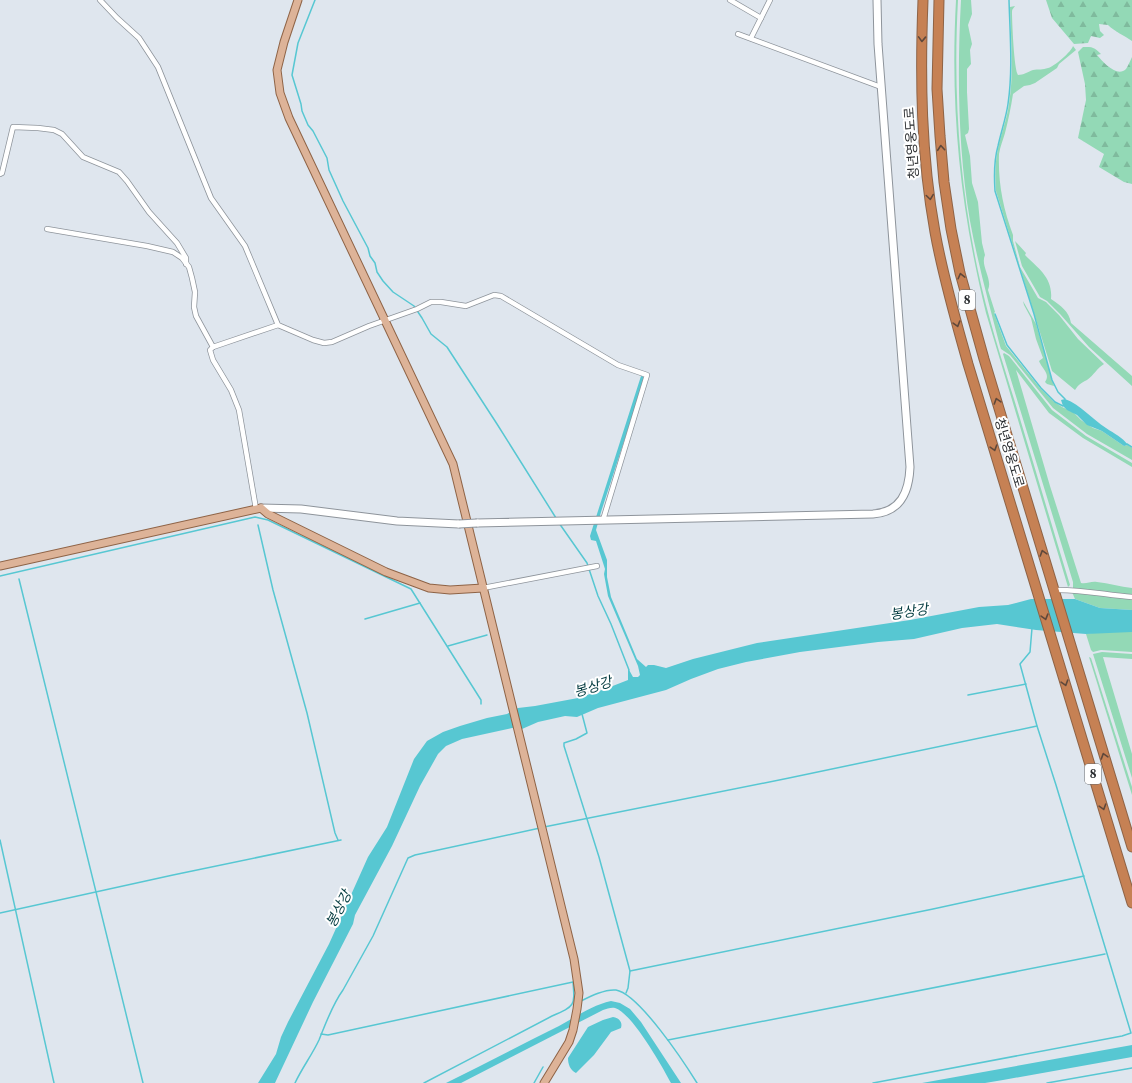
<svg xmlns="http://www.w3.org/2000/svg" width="1132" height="1083" font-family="Spectral,'Noto Sans KR',serif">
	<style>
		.green { fill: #93d9b6 }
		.forest { fill: url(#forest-firs) }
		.water { fill: #57c7d2 }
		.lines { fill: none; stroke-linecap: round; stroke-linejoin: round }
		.stream { stroke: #57c7d2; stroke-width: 1.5 }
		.minor-casing { stroke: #8e949b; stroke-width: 6 }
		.secondary-casing { stroke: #8e949b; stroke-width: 9 }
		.primary-casing { stroke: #8e6346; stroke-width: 9 }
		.motorway-casing { stroke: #8e6346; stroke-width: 11 }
		.minor { stroke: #fff; stroke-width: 4.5 }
		.secondary { stroke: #fff; stroke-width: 7 }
		.primary { stroke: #ddb398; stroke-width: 7 }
		.motorway { stroke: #c68154; stroke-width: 9 }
		.secondary-bridge-casing { stroke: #8e949b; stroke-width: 9; stroke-linecap: butt }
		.secondary-bridge { stroke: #fff; stroke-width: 7 }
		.oneway { stroke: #5f483b }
		.labels { text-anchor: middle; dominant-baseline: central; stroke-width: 4; stroke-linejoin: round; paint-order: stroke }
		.shield { fill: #fff; stroke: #686a6c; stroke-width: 1 }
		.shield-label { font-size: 12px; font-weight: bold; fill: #272a2d }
		.street-label { font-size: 13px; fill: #272a2d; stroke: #fff }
		.water-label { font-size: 14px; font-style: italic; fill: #053c41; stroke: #fff }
	</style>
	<defs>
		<pattern id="forest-firs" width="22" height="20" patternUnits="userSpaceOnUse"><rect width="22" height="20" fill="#93d9b6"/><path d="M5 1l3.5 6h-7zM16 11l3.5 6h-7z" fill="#7fba9d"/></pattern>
	</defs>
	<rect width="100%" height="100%" fill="#dfe6ee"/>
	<g class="green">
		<path d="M956 0H958C953 91 959 181 978 271 987 314 1001 357 1014 399 1033 461 1051 523 1070 585L1068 587 986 313C960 207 950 110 956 0Z"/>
		<path d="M961 0H971L972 14 968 25 972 44 970 50 971 64 967 69V92L969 129 968 133 965 135 970 156 972 183 978 202 982 243 985 255C980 266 993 279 988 290L995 312 994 313 1006 346 1040 388 1053 401 1062 407 1073 412 1081 420 1093 428 1102 431 1124 446 1128 445 1132 448V460L1087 434 1053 408 1010 355 1001 349 1000 346C989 304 978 264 970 221 958 149 957 74 961 0Z"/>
		<path d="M1015 6C1013 9 1012 9 1012 12 1012 21 1014 70 1018 75 1024 75 1027 72 1033 70 1038 69 1043 70 1048 68 1054 67 1072 51 1073 46L1076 50 1059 64 1057 68 1035 83 1030 85 1024 86 1013 94C1011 107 1008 121 1005 133 1003 140 1000 147 999 154 998 183 1003 208 1013 235V241L1020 267 1038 298 1046 302 1059 315 1078 339 1104 364C1097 368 1094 375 1087 380 1081 383 1079 384 1075 390L1052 371 996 191C995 177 995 162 998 149 1001 134 1007 119 1009 104 1014 72 1011 39 1010 7Z"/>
		<path d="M1015 241 1026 253 1025 255C1039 269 1053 278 1051 299 1061 306 1069 311 1071 323L1132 376V386L1089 347 1060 314 1047 301 1040 297 1022 266Z"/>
		<path d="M1023 301 1036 324 1054 386 1047 384 1045 382C1051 374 1042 369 1039 361L1043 358 1036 339 1031 318 1024 305Z"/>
		<path d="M1004 353 1009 356 1052 410 1086 436 1132 463V467L1083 438 1049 413 1016 370 1050 486 1081 583C1087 584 1091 581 1097 582 1109 583 1120 587 1132 588V596L1073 589V582L1003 354Z"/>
		<polygon points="1072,592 1132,599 1132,610 1100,608 1075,599"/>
		<polygon points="1099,632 1132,632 1132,652 1101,650 1093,652 1091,650 1086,634"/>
		<polygon points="1102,652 1132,654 1132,659 1103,657 1132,754 1132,778 1093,654"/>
		<polygon points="1089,657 1091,658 1132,787 1132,795"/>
	</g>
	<g class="forest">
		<path d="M1046 0H1132V41C1124 35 1115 32 1108 25L1099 24 1100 31 1104 35 1100 38 1091 36 1088 43 1074 44 1052 18Z"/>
		<path d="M1083 47C1093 47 1094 47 1101 54L1097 55C1103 62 1117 78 1126 69 1128 66 1130 61 1132 57V184L1124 182 1099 167 1104 154 1078 138 1086 100 1085 84 1078 52Z"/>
	</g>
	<g class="water">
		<polygon points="641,376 645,377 601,512 596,530 607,560 607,577 611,597 637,659 646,667 648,665 654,665 666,668 693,659 757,643 910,620 979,607 1008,605 1031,599 1075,599 1100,608 1132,610 1132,632 1086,634 1036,630 997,624 962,628 914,639 878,642 800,652 746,662 718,669 691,679 666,690 598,708 577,717 565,716 538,722 522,729 512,728 462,739 446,746 438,754 420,786 392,846 355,915 353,924 313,1002 275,1083 258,1083 276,1054 281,1037 288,1022 329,944 368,857 387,827 414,759 427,741 443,732 460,726 487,718 507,714 518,708 535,706 578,698 605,689 628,680 628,668 633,677 638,677 640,675 638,666 608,596 604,574 605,569 596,541 591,540 590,536"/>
		<path d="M1065 399C1081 405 1092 419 1106 428 1115 434 1122 437 1128 445L1124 446 1102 431 1087 425 1077 415 1067 410 1063 406 1061 400Z"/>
		<path d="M611 1001 620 1003 630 1009 641 1022 681 1083H671C662 1066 632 1013 615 1008 611 1007 607 1009 603 1010L461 1083H446C484 1064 521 1045 559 1026 576 1017 592 1005 611 1001Z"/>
		<path d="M613 1017C619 1018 623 1022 621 1028L611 1032 594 1055 576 1073C570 1070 568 1064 568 1058L588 1027 603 1020Z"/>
		<polygon points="1132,1045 1132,1057 1003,1080 985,1083 922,1083"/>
	</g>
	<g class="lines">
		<g class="stream">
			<polyline points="315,0 298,43 292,75 301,104 302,111 308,125 313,131 327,158 329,170 343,201 368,248 370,256 375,263 377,272 383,281 393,292 414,306 422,318 431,334 447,347 497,424 556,518"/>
			<path d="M1009 0C1010 35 1013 70 1008 104 1006 118 1001 132 998 146 994 160 994 176 995 191L1034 314 1052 380 1058 392 1065 399"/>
			<polyline points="995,314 1007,345 1041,388 1055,402 1063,406"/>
			<polyline points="1127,444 1132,447"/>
			<polyline points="559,523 587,563 598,596 611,624 629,670"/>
			<polyline points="258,525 273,590 307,713 335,833 338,840"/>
			<polyline points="0,576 255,517 268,520 411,589 481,700 481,704"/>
			<polyline points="19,579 143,1083"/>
			<polyline points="365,619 420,603"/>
			<polyline points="448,646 487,635"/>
			<polyline points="968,695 1026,684"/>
			<polyline points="582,714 587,733 576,739 564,743 564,746 599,857 630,971 628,988 626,993"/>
			<polyline points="544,827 789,778 1037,726"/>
			<polyline points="0,840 54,1083"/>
			<polyline points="0,913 173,875 341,840"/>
			<polyline points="630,971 933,909 1084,876"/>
			<path d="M581 1001C591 996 605 989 616 990 639 994 684 1062 697 1083"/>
			<path d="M321 1034 328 1035 573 982C575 1006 575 1006 552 1016L424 1083"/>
			<polyline points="668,1040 1105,954"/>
			<path d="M295 1083C302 1068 312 1055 319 1040 326 1023 332 1005 343 990L373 936 408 858 415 855 540 828"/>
			<polyline points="534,1083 543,1067"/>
			<polyline points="873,1083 1122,1036 1131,1033 1056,785 1037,726 1020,664 1030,652 1032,628"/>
			<polyline points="1047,1083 1132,1068"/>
		</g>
		<g class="minor-casing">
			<g id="minor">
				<polyline points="100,0 117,18 139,38 158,67 211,198 245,246 278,325 313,340 324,343 332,342 369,326 417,309 431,302 441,302 466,306 494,295 501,296 618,365 647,375 603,520"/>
				<polyline points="730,0 761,18"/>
				<polyline points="738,34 881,87"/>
				<polyline points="751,38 770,0"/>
				<polyline points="0,174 2,173 13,127 38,128 54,130 62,134 83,157 119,172 127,181 149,212 177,243 186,258 186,264"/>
				<polyline points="47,229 147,246 173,252 182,258 189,267 192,278 195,292 194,307 196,316 213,347"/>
				<polyline points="256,509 239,410 231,390 213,360 210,350 213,347 278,325"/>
				<polyline points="483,588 597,566"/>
				<path d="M1054 590C1080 589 1106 595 1132 597"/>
			</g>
		</g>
		<g class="secondary-casing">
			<g id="secondary">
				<polyline points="261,508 301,509 397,521 459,524"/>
				<path d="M477 523 873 514C901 512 909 492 910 467L878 44 877 0"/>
			</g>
		</g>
		<g class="primary-casing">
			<g id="primary">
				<polyline points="298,0 284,42 277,70 280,93 289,118 453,464 574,959 579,993 577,1009 573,1030 569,1042 544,1083"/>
				<polyline points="0,566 261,508 268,514 386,572 429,588 450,590 483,588"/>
			</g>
		</g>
		<g class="motorway-casing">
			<g id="motorway">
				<path d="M923 0C920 78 921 155 935 232 943 277 956 321 968 364L1132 903"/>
				<polyline points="939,0 937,89 940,136 944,182 951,229 960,273 984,359 1132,847"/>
			</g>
		</g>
		<use href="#minor" class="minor"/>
		<use href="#secondary" class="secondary"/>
		<use href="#primary" class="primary"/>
		<use href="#motorway" class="motorway"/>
		<g class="secondary-bridge-casing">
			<polyline id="secondary-bridge" points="459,524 477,523"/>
		</g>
		<use href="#secondary-bridge" class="secondary-bridge"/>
	</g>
	<defs><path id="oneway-chevron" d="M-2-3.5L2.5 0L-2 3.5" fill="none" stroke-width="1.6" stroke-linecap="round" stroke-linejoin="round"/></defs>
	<g class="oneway">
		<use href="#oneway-chevron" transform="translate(922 39) rotate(92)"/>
		<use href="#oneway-chevron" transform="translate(941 148) rotate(-95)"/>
		<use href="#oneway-chevron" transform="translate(930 197) rotate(82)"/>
		<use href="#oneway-chevron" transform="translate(961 276) rotate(-104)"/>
		<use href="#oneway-chevron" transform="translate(957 324) rotate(74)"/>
		<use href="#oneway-chevron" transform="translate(997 401) rotate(-107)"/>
		<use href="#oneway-chevron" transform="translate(994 448) rotate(73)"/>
		<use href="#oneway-chevron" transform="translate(1043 553) rotate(-107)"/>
		<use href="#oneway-chevron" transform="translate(1045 617) rotate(74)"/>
		<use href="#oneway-chevron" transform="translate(1065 683) rotate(73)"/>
		<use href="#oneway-chevron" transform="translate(1104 756) rotate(-107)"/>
		<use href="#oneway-chevron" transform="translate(1103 807) rotate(73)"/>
	</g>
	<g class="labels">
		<g class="shield">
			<rect x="959" y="290" width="16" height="20" rx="3"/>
			<rect x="1085" y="764" width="16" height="20" rx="3"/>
		</g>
		<g class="shield-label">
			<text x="967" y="300">8</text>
			<text x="1093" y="774">8</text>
		</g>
		<g class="street-label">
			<text transform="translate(912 143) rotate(-94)">청년영웅도로</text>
			<text transform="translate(1009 453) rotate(73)">청년영웅도로</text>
		</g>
		<g class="water-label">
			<text transform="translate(909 612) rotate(-9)">봉상강</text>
			<text transform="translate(593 687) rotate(-17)">봉상강</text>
			<text transform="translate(339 909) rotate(-63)">봉상강</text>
		</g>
	</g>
</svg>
